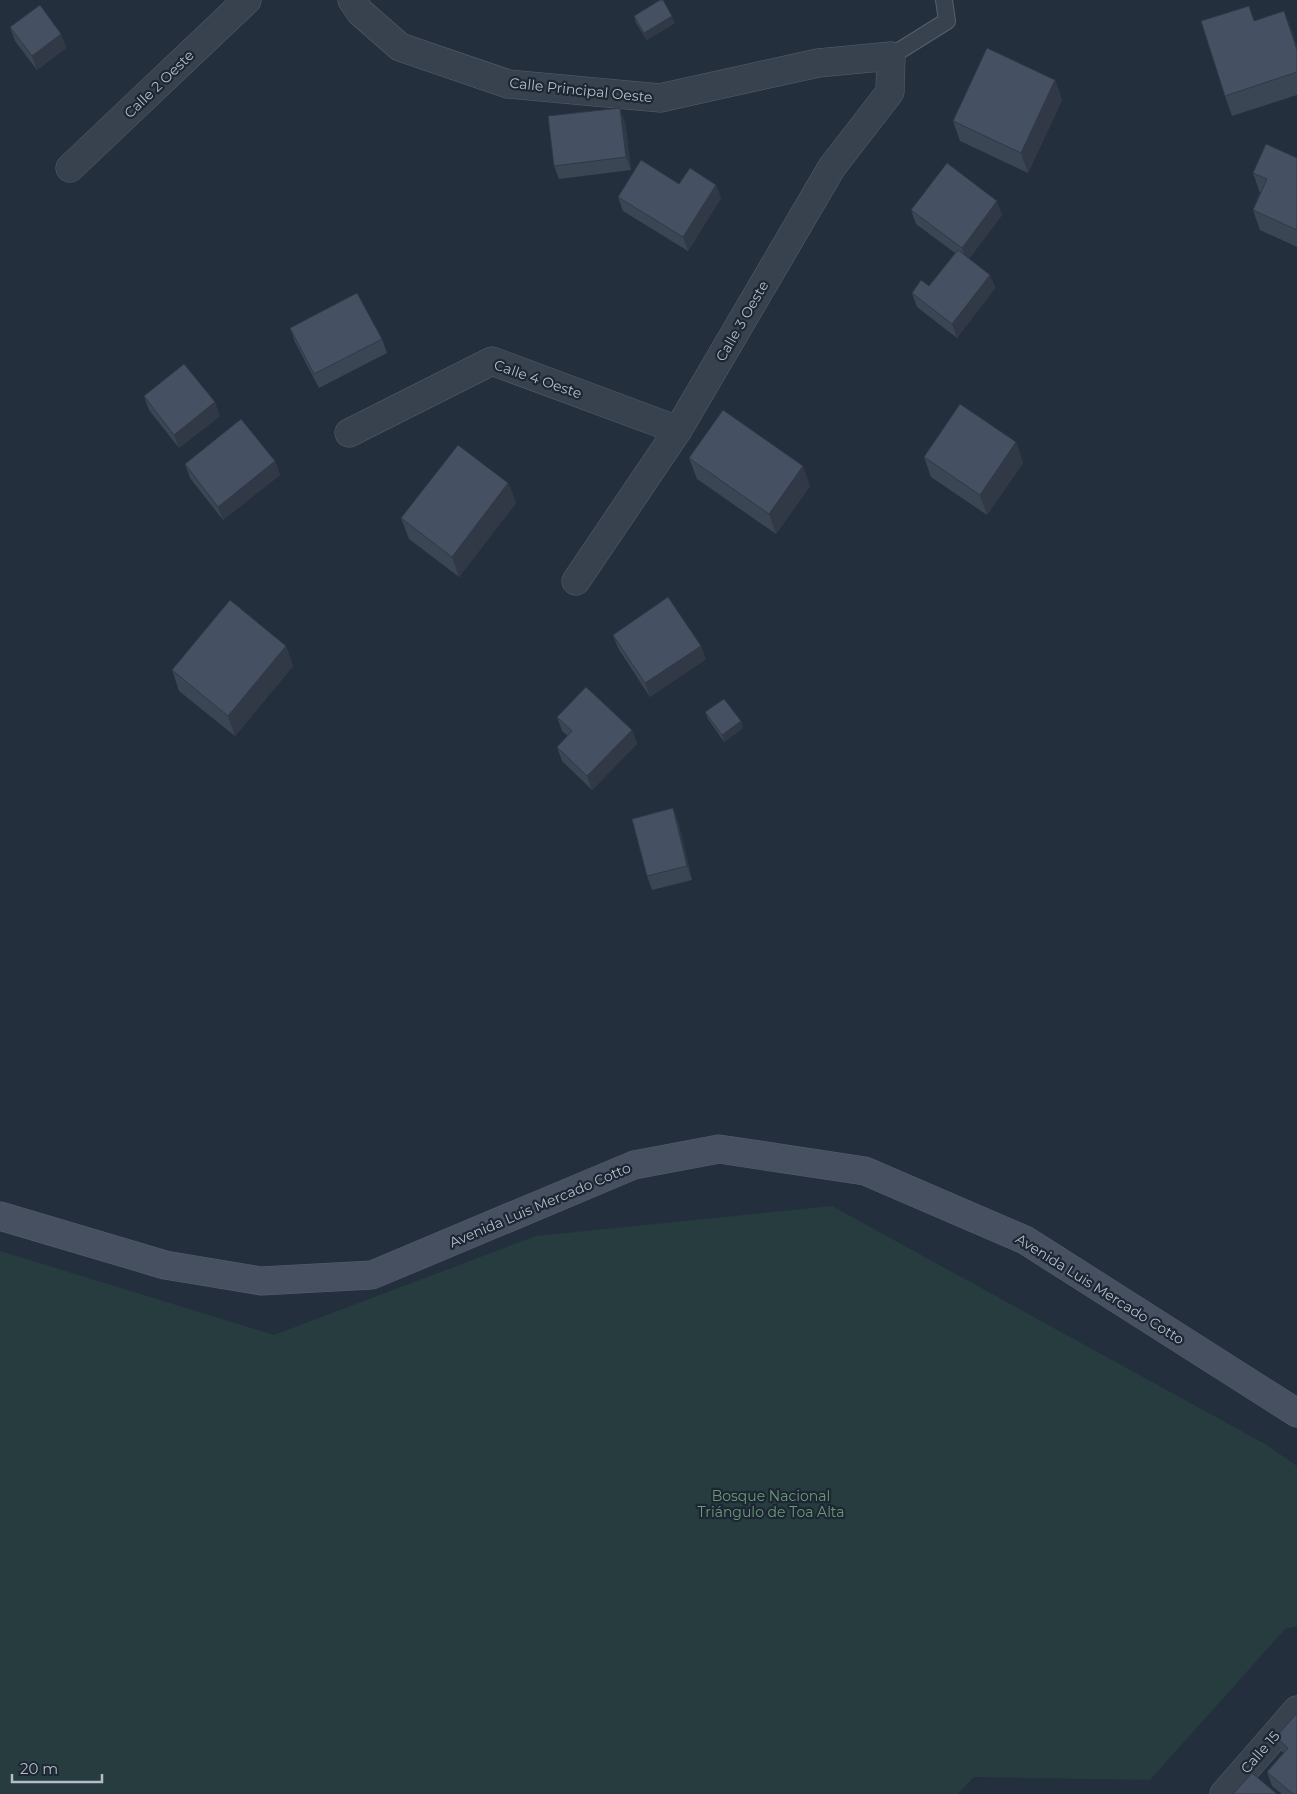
<svg xmlns="http://www.w3.org/2000/svg" width="1297" height="1794" font-family="Montserrat,sans-serif">
	<style>
		.green { fill: #263c3f }
		.lines { fill: none; stroke-linecap: round; stroke-linejoin: round }
		.lane-casing { stroke: #565f6c; stroke-width: 18 }
		.street-casing { stroke: #565f6c; stroke-width: 29 }
		.secondary-casing { stroke: #565f6c; stroke-width: 29 }
		.lane { stroke: #38414e; stroke-width: 16 }
		.street { stroke: #38414e; stroke-width: 28 }
		.secondary { stroke: #465061; stroke-width: 28 }
		.wall { fill: #3b4654 }
		.shaded-wall { fill: #303945 }
		.building { fill: #455162; stroke: #303945 }
		.labels { text-anchor: middle; dominant-baseline: central; stroke-width: 4.5; stroke-linejoin: round; paint-order: stroke }
		.street-label { font-size: 14px; fill: #b4bcc9; stroke: #1d2633 }
		.park-label { font-size: 14px; fill: #6b9a76; stroke: #1d2633 }
	</style>
	<rect width="100%" height="100%" fill="#242f3e"/>
	<polygon class="green" points="832,1206 1265,1444 1297,1466 1297,1626 1285,1629 1150,1780 974,1777 958,1794 0,1794 0,1251 274,1335 536,1236"/>
	<g class="lines">
		<g class="lane-casing">
			<polyline id="lane" points="891,56 947,21 944,0"/>
		</g>
		<g class="street-casing">
			<g id="street">
				<polyline points="352,0 360,12 400,47 508,84 660,98 818,63 891,56 890,92 832,167 678,430 576,581"/>
				<polyline points="70,168 247,0"/>
				<polyline points="349,433 492,361 678,430"/>
				<polyline points="1224,1794 1297,1710"/>
			</g>
		</g>
		<g class="secondary-casing">
			<polyline id="secondary" points="0,1216 165,1265 261,1281 372,1275 634,1165 719,1149 865,1171 1025,1240 1297,1413"/>
		</g>
		<use href="#lane" class="lane"/>
		<use href="#street" class="street"/>
		<use href="#secondary" class="secondary"/>
	</g>
	<g class="wall">
		<polygon points="634,16 675,23 647,40 636,23"/>
		<polygon points="1255,21 1292,31 1297,47 1297,95 1232,116 1225,96"/>
		<polygon points="10,27 61,34 66,48 37,70 15,41"/>
		<polygon points="1055,80 1062,100 1028,173 960,141 953,121"/>
		<polygon points="625,122 631,170 559,179 554,166"/>
		<polygon points="1297,158 1297,247 1260,230 1253,210 1260,193 1253,173"/>
		<polygon points="679,184 716,185 721,198 688,251 623,211 618,197"/>
		<polygon points="911,210 1002,215 969,258 990,275 995,288 957,338 917,307 912,293 929,286 955,253 916,224"/>
		<polygon points="290,328 382,339 387,353 319,388 295,342"/>
		<polygon points="144,396 220,416 179,448 149,410"/>
		<polygon points="1016,442 1023,463 987,515 931,477 924,457"/>
		<polygon points="689,458 810,486 776,534 697,479"/>
		<polygon points="275,461 280,475 223,520 190,478 185,464"/>
		<polygon points="508,483 516,503 459,577 409,539 401,518"/>
		<polygon points="613,635 706,659 650,697 618,648"/>
		<polygon points="286,646 293,666 235,736 179,691 172,670"/>
		<polygon points="705,712 741,721 743,728 724,742 708,719"/>
		<polygon points="557,717 632,730 637,744 592,790 562,761 557,747 568,736 562,731"/>
		<polygon points="678,822 692,880 652,890 647,876"/>
		<polygon points="1297,1713 1297,1794 1282,1794 1272,1786 1267,1772 1284,1753 1281,1751 1276,1737"/>
	</g>
	<g class="shaded-wall">
		<polygon points="1284,11 1292,31 1297,47 1297,50"/>
		<polygon points="672,16 675,23 647,40 644,33"/>
		<polygon points="61,34 66,48 37,70 32,56"/>
		<polygon points="1055,80 1062,100 1028,173 1021,153"/>
		<polygon points="620,108 625,122 631,170 626,157"/>
		<polygon points="716,185 721,198 688,251 683,237"/>
		<polygon points="997,201 1002,215 967,262 962,248"/>
		<polygon points="990,275 995,288 957,338 952,324"/>
		<polygon points="215,402 220,416 179,448 174,435"/>
		<polygon points="1016,442 1023,463 987,515 980,495"/>
		<polygon points="275,461 280,475 223,520 218,507"/>
		<polygon points="803,466 810,486 776,534 769,514"/>
		<polygon points="508,483 516,503 459,577 452,557"/>
		<polygon points="286,646 293,666 235,736 228,716"/>
		<polygon points="701,646 706,659 650,697 645,683"/>
		<polygon points="741,721 743,728 724,742 722,735"/>
		<polygon points="632,730 637,744 592,790 587,776"/>
		<polygon points="673,808 678,822 692,880 687,866"/>
	</g>
	<g class="building">
		<polygon points="660,0 663,0 672,16 644,33 634,16"/>
		<polygon points="40,5 61,34 32,56 10,27"/>
		<polygon points="1249,6 1254,21 1284,11 1297,50 1297,72 1225,96 1201,21"/>
		<polygon points="987,48 1055,80 1021,153 953,121"/>
		<polygon points="620,108 626,157 554,166 548,116"/>
		<polygon points="1266,144 1297,158 1297,230 1253,210 1267,179 1253,173"/>
		<polygon points="641,160 679,184 690,168 716,185 683,237 618,197"/>
		<polygon points="947,163 997,201 962,248 911,210"/>
		<polygon points="958,250 990,275 952,324 912,293 921,280 929,286"/>
		<polygon points="357,293 382,339 314,374 290,328"/>
		<polygon points="184,364 215,402 174,435 144,396"/>
		<polygon points="960,404 1016,442 980,495 924,457"/>
		<polygon points="723,410 803,466 769,514 689,458"/>
		<polygon points="241,419 275,461 218,507 185,464"/>
		<polygon points="458,445 508,483 452,557 401,518"/>
		<polygon points="668,597 701,646 645,683 613,635"/>
		<polygon points="230,600 286,646 228,716 172,670"/>
		<polygon points="586,687 632,730 587,776 557,747 572,731 557,717"/>
		<polygon points="724,699 741,721 722,735 705,712"/>
		<polygon points="673,808 687,866 647,876 632,819"/>
		<polygon points="1297,1713 1297,1794 1293,1794 1267,1772 1288,1748 1276,1737"/>
		<polygon points="1252,1773 1277,1794 1233,1794"/>
	</g>
	<g class="labels">
		<g class="street-label">
			<text transform="translate(159 84) rotate(-44)">Calle 2 Oeste</text>
			<text transform="translate(581 90) rotate(6)">Calle Principal Oeste</text>
			<text transform="translate(742 321) rotate(-60)">Calle 3 Oeste</text>
			<text transform="translate(538 379) rotate(19)">Calle 4 Oeste</text>
			<text transform="translate(540 1205) rotate(-23)">Avenida Luis Mercado Cotto</text>
			<text transform="translate(1100 1289) rotate(32)">Avenida Luis Mercado Cotto</text>
			<text transform="translate(1260 1752) rotate(-49)">Calle 15</text>
		</g>
		<g class="park-label">
			<text x="771" y="1496">Bosque Nacional<tspan x="771" dy="16">Triángulo de Toa Alta</tspan></text>
		</g>
	</g>
	<path d="M12 1774v8h90v-8" fill="none" stroke="#b4bcc9" stroke-width="2.5"/>
	<text x="20" y="1774" font-size="15" fill="#b4bcc9" stroke="#1d2633" stroke-width="4" paint-order="stroke">20 m</text>
</svg>
